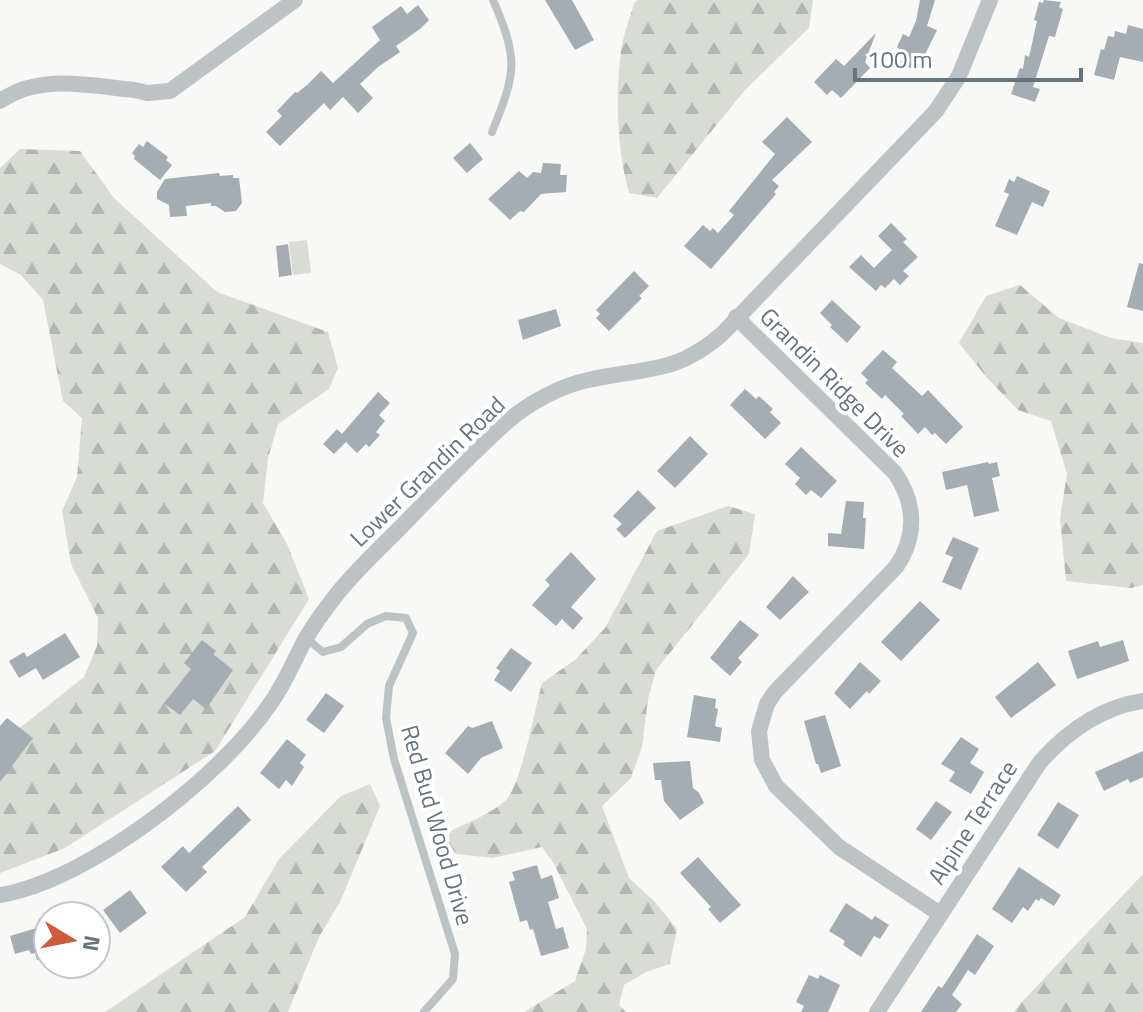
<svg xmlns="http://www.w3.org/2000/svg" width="1143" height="1012" font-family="'Titillium Web',sans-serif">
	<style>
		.grass { fill: #d8dcd5 }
		.forest { fill: url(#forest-firs) }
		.building { fill: #a5adb2 }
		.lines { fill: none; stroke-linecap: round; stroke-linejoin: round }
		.service { stroke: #bdc2c5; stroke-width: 8 }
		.minor { stroke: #bdc2c5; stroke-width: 16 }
		.labels { text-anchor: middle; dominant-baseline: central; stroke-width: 8; stroke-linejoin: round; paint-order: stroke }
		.street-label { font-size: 24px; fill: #66747d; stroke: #fff }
	</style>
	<defs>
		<pattern id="forest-firs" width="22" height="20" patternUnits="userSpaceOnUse" patternTransform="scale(2)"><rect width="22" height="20" fill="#d8dcd5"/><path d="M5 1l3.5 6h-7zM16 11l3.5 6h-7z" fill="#b3b7b2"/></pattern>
	</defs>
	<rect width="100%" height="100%" fill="#f8f8f6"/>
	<polygon class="grass" points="307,240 311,273 293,275 289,242"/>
	<g class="forest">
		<path d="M638 0H813L809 28 745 90 657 198 629 193C617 149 615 97 621 51 623 35 630 19 634 3Z"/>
		<polygon points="20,149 80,151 114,198 217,292 328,332 338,368 329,389 278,424 268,458 263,503 287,544 309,599 215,751 65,848 0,873 0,736 16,731 84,677 97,646 98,618 71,564 62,511 77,477 82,418 63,401 43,300 21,275 0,264 0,168"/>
		<polygon points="1020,285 1059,318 1111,338 1143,343 1143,585 1131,588 1066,581 1060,518 1067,474 1051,421 1018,410 988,379 959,343 986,296"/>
		<path d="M728 506 755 514 749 554 656 670 648 699 642 747 631 778 602 806 629 878 654 901 677 929 670 964 646 972 624 985 619 1005 626 1012H524L575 981 586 949 587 929 554 864 542 847 492 858 457 854 447 845 450 831C468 822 489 815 505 801 521 787 535 708 542 683L575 660 605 628 657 531Z"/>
		<polygon points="370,784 380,806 340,902 319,937 288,1012 105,1012 245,917 279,859 341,796"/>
		<polygon points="1143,874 1143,1012 1014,1012 1018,1006"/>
	</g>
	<g class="building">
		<polygon points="545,0 572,0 594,40 575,50"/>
		<polygon points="920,0 935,0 927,26 937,30 917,71 900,63 905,54 897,47 903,34 909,37 916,21"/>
		<polygon points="1044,0 1061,2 1059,7 1063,9 1055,37 1049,36 1033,87 1040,89 1035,102 1011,94 1020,68 1023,69 1025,55 1029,57 1037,21 1034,20 1039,2 1043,3"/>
		<polygon points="418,5 429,20 420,29 396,46 400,52 378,67 360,84 373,98 358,113 343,97 330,110 324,103 280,146 266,132 282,116 277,111 295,92 297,93 307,85 321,71 333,83 380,40 372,27 401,6 407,14"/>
		<polygon points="1128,25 1143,29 1143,62 1120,57 1114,80 1094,75 1101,49 1104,50 1108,36 1114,37 1115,31 1126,34"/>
		<polygon points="876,33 865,62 870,68 841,98 832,90 827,95 814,82 836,59 844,66"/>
		<polygon points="787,117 812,142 772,180 779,186 774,192 776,194 711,269 684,246 703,225 710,231 713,228 718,233 734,215 729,211 775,154 762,142"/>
		<polygon points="147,141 168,157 166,160 172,165 160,180 134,159 135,156 132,153 139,144 143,147"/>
		<polygon points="470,143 483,159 467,173 453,158"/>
		<polygon points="543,163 561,164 560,175 567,175 566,192 541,194 524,212 520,211 510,220 488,199 519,171 527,178 533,172 541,173"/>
		<polygon points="219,173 220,176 233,175 233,178 239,178 242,203 236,211 225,212 216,206 211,206 211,203 186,206 187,216 170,217 169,205 157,199 157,192 165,179"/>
		<polygon points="1017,176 1050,191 1043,207 1032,202 1017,235 995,226 1009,194 1004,192 1009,179 1014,182"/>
		<polygon points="891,223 907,239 903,242 918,257 903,271 909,276 900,285 894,279 885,288 881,285 876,291 849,267 861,255 874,268 892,250 878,236"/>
		<polygon points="288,244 292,275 279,277 276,246"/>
		<polygon points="1139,263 1143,264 1143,311 1127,307"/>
		<polygon points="634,271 649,286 639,296 642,298 609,331 596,318 600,314 596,310"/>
		<polygon points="832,300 861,327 847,343 830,327 832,325 820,313"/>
		<polygon points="556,309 561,326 523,340 518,320"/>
		<polygon points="883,350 897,362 892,368 922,396 928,390 963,427 946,444 935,433 932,435 925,427 918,434 901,416 904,414 885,395 882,399 865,383 868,380 861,373"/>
		<polygon points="745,389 756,399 759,396 773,409 770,412 781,423 765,439 730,405"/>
		<polygon points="378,392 390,403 379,415 385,421 376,432 380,435 369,447 366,444 357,453 346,442 334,454 323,444 337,429 342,434"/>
		<polygon points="690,436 708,454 675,488 657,471"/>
		<polygon points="801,447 837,481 821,498 811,490 806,495 795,484 800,478 785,464"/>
		<polygon points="988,462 989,464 997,462 1000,476 992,478 999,511 974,517 967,485 946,490 942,472"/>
		<polygon points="638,490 656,508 625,538 616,529 622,524 613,516"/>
		<polygon points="846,501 864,502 863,518 866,518 864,549 828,546 828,533 841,534"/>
		<polygon points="953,537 979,548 961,590 942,582 953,557 945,554"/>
		<polygon points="571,552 596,579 571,607 583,618 573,630 562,619 556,626 532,605 550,585 545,580"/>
		<polygon points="793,576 809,592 780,620 766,607"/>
		<polygon points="920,601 940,620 901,661 881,642"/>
		<polygon points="740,620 759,635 738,658 742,662 730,676 710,658"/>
		<polygon points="65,633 80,657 43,680 36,668 19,678 9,661 24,652 27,657"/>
		<polygon points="202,640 216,651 213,654 233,670 206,709 193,699 180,715 164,703 191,669 184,663"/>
		<polygon points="1123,640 1129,661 1077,679 1068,651 1098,641 1100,647"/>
		<polygon points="511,648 532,663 511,692 494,680 500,671 496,668"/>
		<polygon points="860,662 881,681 869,694 867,691 850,709 834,693"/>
		<polygon points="1038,662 1056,685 1011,718 995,697"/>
		<polygon points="326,693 344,706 324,733 306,720"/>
		<polygon points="694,695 716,699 715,708 718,709 715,726 722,728 720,742 687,737"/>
		<polygon points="825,715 841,766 821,773 818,764 816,764 804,721"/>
		<polygon points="7,718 33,738 0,782 0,726"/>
		<polygon points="492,721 503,748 481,758 468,774 445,753 468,726 472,728"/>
		<polygon points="961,737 979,749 970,763 984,772 971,794 949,781 955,772 941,764"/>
		<polygon points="287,739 306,755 300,763 304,767 292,786 286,780 279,789 260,773"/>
		<polygon points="1143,751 1143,777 1130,783 1128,779 1104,791 1095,772"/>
		<polygon points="690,761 693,788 699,793 704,803 680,820 664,801 661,780 655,780 653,763"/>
		<polygon points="936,801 952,812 931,840 916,829"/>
		<polygon points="1058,802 1079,815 1058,849 1037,835"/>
		<polygon points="238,806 251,820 202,867 207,872 186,892 161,867 183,846 189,853"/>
		<polygon points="698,857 741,905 720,923 708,909 711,907 680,873"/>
		<polygon points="537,865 541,879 552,875 559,898 548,902 556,929 563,927 569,948 541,956 533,929 530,930 527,920 520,922 509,882 515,880 512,872"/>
		<polygon points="1019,867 1061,895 1054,906 1041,898 1039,901 1036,899 1028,911 1023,907 1012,923 992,909"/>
		<polygon points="130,890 147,913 120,933 103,910"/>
		<polygon points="846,903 872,920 875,916 889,925 880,939 874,936 861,957 843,945 845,941 829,931"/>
		<polygon points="46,925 48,957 37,960 35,953 31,954 29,950 15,954 10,936"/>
		<polygon points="977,934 994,946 975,975 968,970 952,995 962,1004 956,1012 921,1012 938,986 942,988"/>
		<polygon points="809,975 818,979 820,975 840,985 828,1012 801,1012 804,1006 796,1002"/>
	</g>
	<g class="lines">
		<g class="service">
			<path d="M492 132C516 73 519 60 493 0"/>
			<polyline points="307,639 323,652 341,647 367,624 386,616 406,618 413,633 389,686 386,718 394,759 455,954 453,979 424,1012"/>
		</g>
		<g class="minor">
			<path d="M0 101C41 73 89 86 135 90L147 93 170 91 295 0"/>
			<path d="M736 317 895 473C916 504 917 536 896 567L775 692 767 704 759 731 762 760 776 786 839 847 940 914"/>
			<path d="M0 895C87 881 218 779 268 707 284 686 293 662 306 638 315 623 326 608 337 594 356 570 379 549 400 528 435 492 470 454 508 421 529 403 560 386 588 380 645 367 675 375 722 334L936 111 959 76 990 0"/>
			<path d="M877 1012 1040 762C1068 731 1101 707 1143 701"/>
		</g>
	</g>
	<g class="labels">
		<g class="street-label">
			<text transform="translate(835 382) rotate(45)">Grandin Ridge Drive</text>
			<text transform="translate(427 471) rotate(-44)">Lower Grandin Road</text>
			<text transform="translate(972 822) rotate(-57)">Alpine Terrace</text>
			<text transform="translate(438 825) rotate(74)">Red Bud Wood Drive</text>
		</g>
	</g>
	<g transform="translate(72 940) rotate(100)"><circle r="38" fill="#ffffff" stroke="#c2c7cb" stroke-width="2"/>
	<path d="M0-6L14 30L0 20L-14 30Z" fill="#d1593c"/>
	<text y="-12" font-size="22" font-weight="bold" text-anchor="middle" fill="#66747d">N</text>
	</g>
	<path d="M855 68v12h226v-12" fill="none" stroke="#66747d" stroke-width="4"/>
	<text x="867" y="68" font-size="24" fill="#66747d" stroke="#ffffff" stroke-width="6" paint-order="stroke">100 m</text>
</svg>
